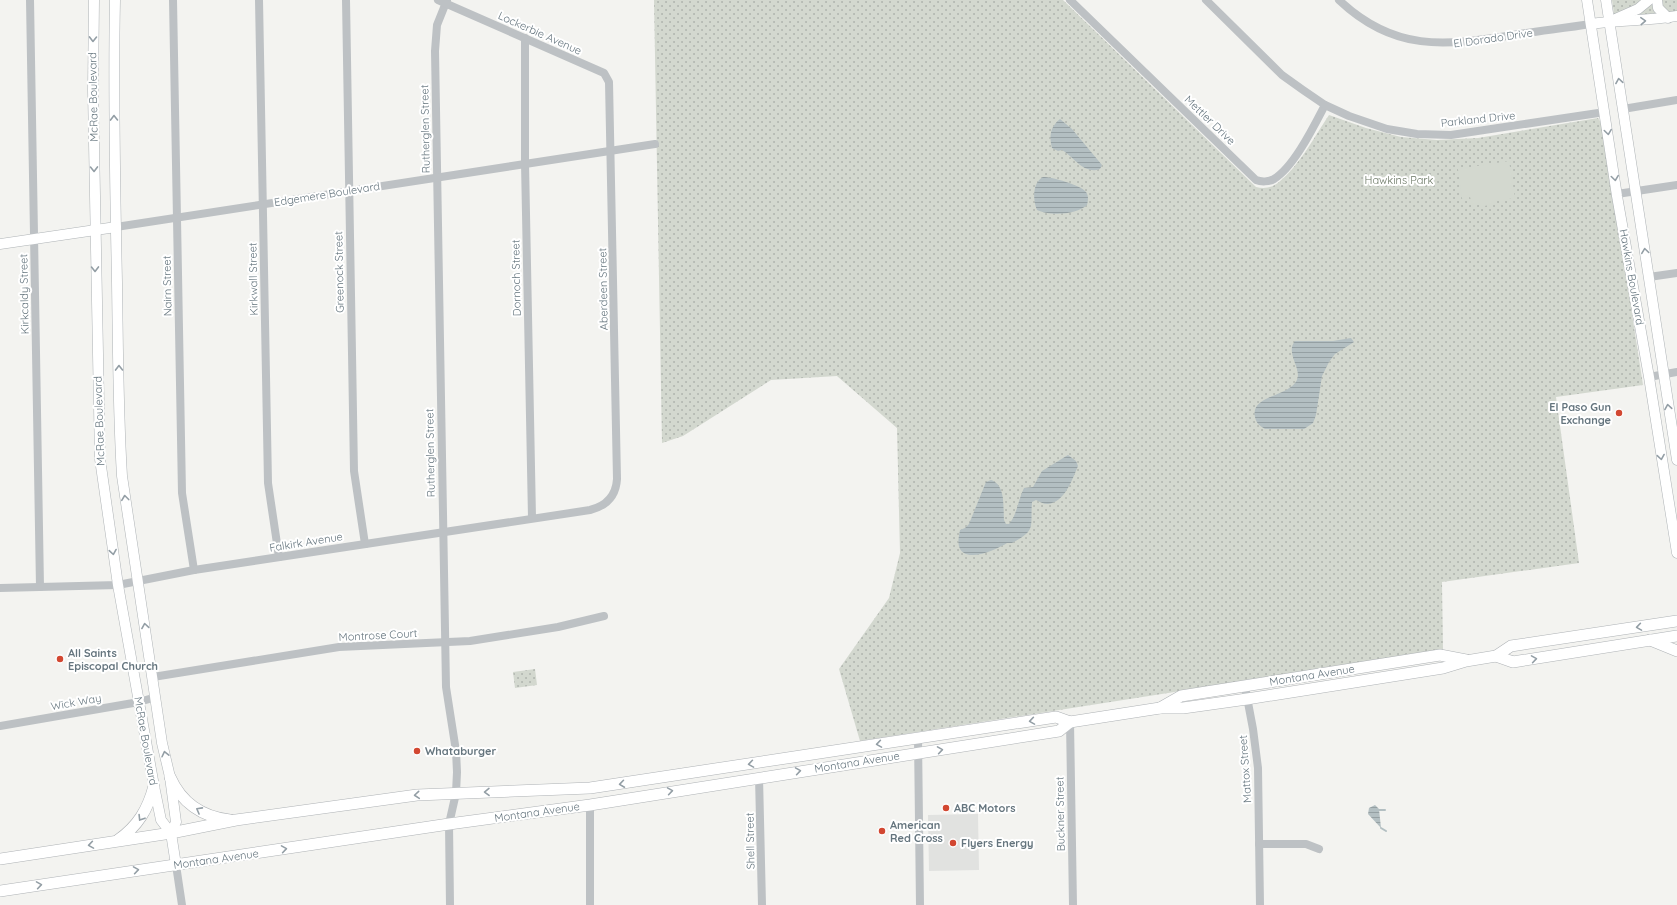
<svg xmlns="http://www.w3.org/2000/svg" width="1677" height="905" font-family="Quicksand,sans-serif">
	<style>
		.built { fill: #e1e2e0 }
		.grass { fill: url(#grass-dots) }
		.garden { fill: #d3d8cf }
		.water { fill: url(#water-rules) }
		.lines { fill: none; stroke-linecap: round; stroke-linejoin: round }
		.stream { stroke: #b3bfc2; stroke-width: 2 }
		.major-casing { stroke: #aeb3b6; stroke-width: 11 }
		.highway-casing { stroke: #aeb2b5; stroke-width: 12 }
		.minor { stroke: #bdc1c4; stroke-width: 8 }
		.major { stroke: #fff; stroke-width: 10 }
		.highway { stroke: #fff; stroke-width: 11 }
		.oneway { stroke: #939ea5 }
		.poi-dot { fill: #d24731; stroke: #fff; stroke-width: 1.5 }
		.labels { text-anchor: middle; dominant-baseline: central; stroke-width: 4; stroke-linejoin: round; paint-order: stroke }
		.street-label { font-size: 11px; fill: #65757e; stroke: #fff }
		.park-label { font-size: 11px; fill: #697663; stroke: #fff }
		.poi-label { font-size: 11px; font-weight: bold; fill: #65757e; stroke: #fff; text-anchor: start }
	</style>
	<defs>
		<pattern id="grass-dots" width="8" height="8" patternUnits="userSpaceOnUse"><rect width="8" height="8" fill="#d3d8cf"/><path d="M2 2h.1M6 6h.1" fill="none" stroke="#afb4ad" stroke-width="1.8" stroke-linecap="round"/></pattern>
		<pattern id="water-rules" width="6" height="5" patternUnits="userSpaceOnUse"><rect width="6" height="5" fill="#b3bfc2"/><path d="M0 2.5h6" fill="none" stroke="#95a0a3"/></pattern>
	</defs>
	<rect width="100%" height="100%" fill="#f3f3f0"/>
	<polygon class="built" points="978,814 979,870 929,871 928,815"/>
	<g class="grass">
		<path d="M654 0H1063L1256 187C1264 189 1272 188 1279 182 1299 166 1315 136 1329 115L1366 128 1401 137 1437 140 1478 138 1598 118 1603 126 1643 385 1556 397 1579 563 1442 582 1443 650 860 741 839 669 889 598 900 553 897 428 837 376 771 380 683 436 662 443Z"/>
		<polygon points="1612,0 1677,0 1677,12 1615,20"/>
		<polygon points="535,669 537,685 515,688 513,672"/>
	</g>
	<polygon class="garden" points="1509,161 1515,198 1496,201 1495,204 1484,206 1484,203 1472,204 1470,197 1462,199 1458,169"/>
	<g class="water">
		<path d="M1060 119 1072 129 1102 165 1100 169C1084 175 1074 157 1062 150L1058 151 1052 148C1049 136 1050 127 1060 119Z"/>
		<path d="M1043 177C1052 177 1081 185 1086 192 1089 196 1088 201 1087 205 1077 215 1049 216 1037 210 1033 200 1032 183 1043 177Z"/>
		<path d="M1351 338 1354 342 1335 354 1329 362 1322 376 1316 415 1313 423 1304 429H1265C1260 426 1256 423 1255 417 1250 395 1289 397 1297 380 1302 368 1285 353 1295 341H1333Z"/>
		<path d="M1068 455 1076 461 1078 466C1072 480 1065 502 1048 504 1043 504 1040 502 1036 500L1032 502C1030 527 1037 530 1012 543H1007C998 549 968 563 960 549 957 543 959 536 960 530L965 528 969 524 986 482 991 480C1006 485 1003 507 1004 520L1006 524H1009C1017 515 1018 500 1024 488L1033 487 1042 471Z"/>
		<polygon points="1375,805 1379,809 1381,828 1368,814 1369,808"/>
	</g>
	<g class="lines">
		<g class="stream">
			<polyline points="1379,810 1385,810"/>
			<polyline points="1381,828 1386,831"/>
		</g>
		<g class="major-casing">
			<g id="major">
				<polyline points="94,0 93,90 100,459 118,585 154,786 161,820 171,833 176,865"/>
				<path d="M115 0C113 94 115 188 117 282 118 346 118 411 122 476L162 743 170 777 176 822 171 833"/>
				<polyline points="1587,0 1617,196 1649,377 1677,553"/>
				<polyline points="1606,0 1677,460"/>
				<polyline points="1657,0 1658,8 1668,18"/>
				<polyline points="1613,20 1638,9 1649,0"/>
				<path d="M1591 24C1620 20 1648 21 1677 16"/>
				<polyline points="0,244 116,227"/>
			</g>
		</g>
		<g class="highway-casing">
			<g id="highway">
				<polyline points="1650,640 1677,651"/>
				<polyline points="1496,656 1513,662 1677,636"/>
				<polyline points="1160,708 1181,696 1440,655 1466,660"/>
				<path d="M170 777C181 802 202 817 230 820"/>
				<path d="M118 840C138 826 148 809 154 786"/>
				<polyline points="0,859 171,833 236,820 417,795 590,788 1056,717 1070,722 1160,708 1183,708 1247,699 1443,668 1466,661 1496,656 1511,646 1677,621"/>
				<polyline points="0,891 449,824 590,805 1059,731 1070,722"/>
			</g>
		</g>
		<g class="minor">
			<polyline points="30,0 40,587"/>
			<polyline points="173,0 182,493 194,570"/>
			<polyline points="259,0 268,483 279,557"/>
			<polyline points="346,0 354,471 365,544"/>
			<polyline points="447,0 437,25 435,51 446,687 456,751 457,772 456,793 449,824 450,905"/>
			<path d="M1070 0 1256 180C1261 182 1269 182 1274 179 1294 167 1314 126 1325 105"/>
			<polyline points="1206,0 1282,75 1303,90 1325,105 1349,116 1387,129 1417,134 1451,135 1605,112"/>
			<path d="M1339 0C1394 52 1444 46 1513 35 1539 31 1565 28 1591 24"/>
			<polyline points="525,38 525,163 532,518"/>
			<polyline points="1623,109 1677,100"/>
			<polyline points="1617,194 1677,185"/>
			<polyline points="116,227 655,144"/>
			<polyline points="1649,277 1677,273"/>
			<polyline points="1649,377 1677,372"/>
			<path d="M0 588 118 585 194 570 590 510C606 506 616 496 617 479L609 82 604 73 438 0"/>
			<polyline points="153,677 339,647 470,641 558,627 604,616"/>
			<polyline points="1246,692 1253,729 1258,768 1260,905"/>
			<polyline points="1070,722 1073,905"/>
			<polyline points="0,726 139,702 156,697"/>
			<polyline points="918,738 920,905"/>
			<polyline points="759,777 762,905"/>
			<polyline points="590,805 590,905"/>
			<polyline points="1259,844 1306,844 1319,849"/>
			<polyline points="176,865 182,905"/>
		</g>
		<use href="#major" class="major"/>
		<use href="#highway" class="highway"/>
	</g>
	<defs><path id="oneway-chevron" d="M-2-3.5L2.5 0L-2 3.5" fill="none" stroke-width="1.6" stroke-linecap="round" stroke-linejoin="round"/></defs>
	<g class="oneway">
		<use href="#oneway-chevron" transform="translate(1643 21) rotate(-3)"/>
		<use href="#oneway-chevron" transform="translate(93 39) rotate(91)"/>
		<use href="#oneway-chevron" transform="translate(1619 81) rotate(-99)"/>
		<use href="#oneway-chevron" transform="translate(114 118) rotate(-91)"/>
		<use href="#oneway-chevron" transform="translate(1608 132) rotate(82)"/>
		<use href="#oneway-chevron" transform="translate(94 169) rotate(89)"/>
		<use href="#oneway-chevron" transform="translate(1615 178) rotate(82)"/>
		<use href="#oneway-chevron" transform="translate(1645 251) rotate(-98)"/>
		<use href="#oneway-chevron" transform="translate(95 269) rotate(89)"/>
		<use href="#oneway-chevron" transform="translate(119 368) rotate(-91)"/>
		<use href="#oneway-chevron" transform="translate(1668 407) rotate(-99)"/>
		<use href="#oneway-chevron" transform="translate(1661 457) rotate(81)"/>
		<use href="#oneway-chevron" transform="translate(125 498) rotate(-97)"/>
		<use href="#oneway-chevron" transform="translate(113 552) rotate(81)"/>
		<use href="#oneway-chevron" transform="translate(145 626) rotate(-99)"/>
		<use href="#oneway-chevron" transform="translate(1639 627) rotate(171)"/>
		<use href="#oneway-chevron" transform="translate(1534 659) rotate(-9)"/>
		<use href="#oneway-chevron" transform="translate(1032 721) rotate(171)"/>
		<use href="#oneway-chevron" transform="translate(879 744) rotate(171)"/>
		<use href="#oneway-chevron" transform="translate(940 750) rotate(-9)"/>
		<use href="#oneway-chevron" transform="translate(165 754) rotate(-103)"/>
		<use href="#oneway-chevron" transform="translate(751 764) rotate(171)"/>
		<use href="#oneway-chevron" transform="translate(798 771) rotate(-9)"/>
		<use href="#oneway-chevron" transform="translate(622 784) rotate(172)"/>
		<use href="#oneway-chevron" transform="translate(670 791) rotate(-9)"/>
		<use href="#oneway-chevron" transform="translate(487 792) rotate(179)"/>
		<use href="#oneway-chevron" transform="translate(417 795) rotate(175)"/>
		<use href="#oneway-chevron" transform="translate(199 810) rotate(-151)"/>
		<use href="#oneway-chevron" transform="translate(141 818) rotate(122)"/>
		<use href="#oneway-chevron" transform="translate(91 845) rotate(171)"/>
		<use href="#oneway-chevron" transform="translate(284 849) rotate(-9)"/>
		<use href="#oneway-chevron" transform="translate(136 870) rotate(-9)"/>
		<use href="#oneway-chevron" transform="translate(39 885) rotate(-9)"/>
	</g>
	<g class="poi-dot">
		<circle cx="1619" cy="413" r="4"/>
		<circle cx="60" cy="659" r="4"/>
		<circle cx="417" cy="751" r="4"/>
		<circle cx="946" cy="808" r="4"/>
		<circle cx="882" cy="831" r="4"/>
		<circle cx="953" cy="843" r="4"/>
	</g>
	<g class="labels">
		<g class="street-label">
			<text transform="translate(540 33) rotate(24)">Lockerbie Avenue</text>
			<text transform="translate(1493 38) rotate(-8)">El Dorado Drive</text>
			<text transform="translate(93 97) rotate(-91)">McRae Boulevard</text>
			<text transform="translate(1478 119) rotate(-6)">Parkland Drive</text>
			<text transform="translate(1210 120) rotate(44)">Mettler Drive</text>
			<text transform="translate(425 129) rotate(-91)">Rutherglen Street</text>
			<text transform="translate(327 194) rotate(-9)">Edgemere Boulevard</text>
			<text transform="translate(339 272) rotate(-91)">Greenock Street</text>
			<text transform="translate(1632 277) rotate(80)">Hawkins Boulevard</text>
			<text transform="translate(516 278) rotate(-91)">Dornoch Street</text>
			<text transform="translate(253 279) rotate(-91)">Kirkwall Street</text>
			<text transform="translate(167 286) rotate(-91)">Nairn Street</text>
			<text transform="translate(603 289) rotate(-91)">Aberdeen Street</text>
			<text transform="translate(24 294) rotate(-91)">Kirkcaldy Street</text>
			<text transform="translate(99 421) rotate(-92)">McRae Boulevard</text>
			<text transform="translate(430 453) rotate(-91)">Rutherglen Street</text>
			<text transform="translate(306 542) rotate(-9)">Falkirk Avenue</text>
			<text transform="translate(378 635) rotate(-3)">Montrose Court</text>
			<text transform="translate(1312 675) rotate(-9)">Montana Avenue</text>
			<text transform="translate(76 702) rotate(-10)">Wick Way</text>
			<text transform="translate(146 741) rotate(80)">McRae Boulevard</text>
			<text transform="translate(857 762) rotate(-9)">Montana Avenue</text>
			<text transform="translate(1245 769) rotate(-94)">Mattox Street</text>
			<text transform="translate(537 812) rotate(-8)">Montana Avenue</text>
			<text transform="translate(1060 814) rotate(-91)">Buckner Street</text>
			<text transform="translate(750 841) rotate(-91)">Shell Street</text>
			<text transform="translate(216 859) rotate(-8)">Montana Avenue</text>
		</g>
		<g class="park-label">
			<text x="1399" y="180">Hawkins Park</text>
		</g>
		<g class="poi-label">
			<text x="1611" y="407" text-anchor="end">El Paso Gun<tspan x="1611" dy="13">Exchange</tspan></text>
			<text x="68" y="653">All Saints<tspan x="68" dy="13">Episcopal Church</tspan></text>
			<text x="425" y="751">Whataburger</text>
			<text x="954" y="808">ABC Motors</text>
			<text x="890" y="825">American<tspan x="890" dy="13">Red Cross</tspan></text>
			<text x="961" y="843">Flyers Energy</text>
		</g>
	</g>
</svg>
